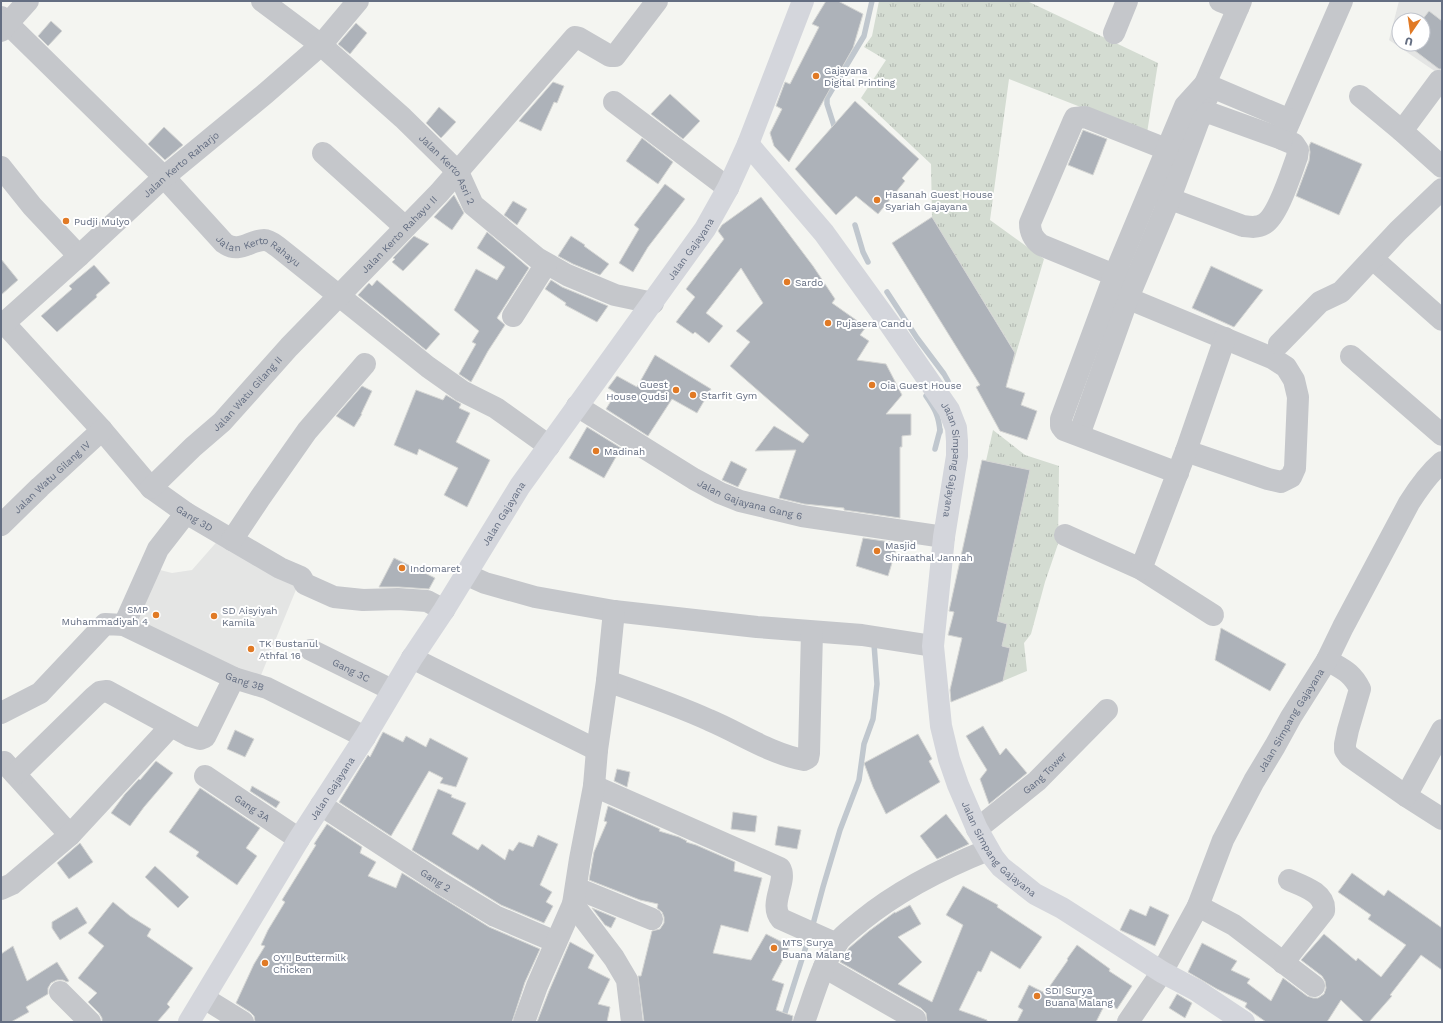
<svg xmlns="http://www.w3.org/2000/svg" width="1443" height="1023" font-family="'Work Sans',sans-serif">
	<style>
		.built { fill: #e4e5e4; fill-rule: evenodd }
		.grass { fill: url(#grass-tufts) }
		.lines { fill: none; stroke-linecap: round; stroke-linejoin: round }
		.stream { stroke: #c0c7ce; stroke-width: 5.5 }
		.building { fill: #adb2b9; stroke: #d5d6d4 }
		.minor { stroke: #c5c7cb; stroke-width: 22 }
		.major { stroke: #d4d6dc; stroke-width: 22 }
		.poi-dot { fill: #e17a25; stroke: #fff; stroke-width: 1.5 }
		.labels { text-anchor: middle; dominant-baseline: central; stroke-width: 4; stroke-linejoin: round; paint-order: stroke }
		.poi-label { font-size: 10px; fill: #646e82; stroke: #fff; text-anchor: start }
		.street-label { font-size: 10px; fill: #646e82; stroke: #fff }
	</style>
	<defs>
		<pattern id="grass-tufts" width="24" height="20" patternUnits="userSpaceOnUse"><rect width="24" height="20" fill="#d4dcd2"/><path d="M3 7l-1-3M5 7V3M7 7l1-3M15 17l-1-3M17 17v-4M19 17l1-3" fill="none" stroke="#b0b7b0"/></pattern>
	</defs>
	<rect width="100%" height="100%" fill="#f4f5f1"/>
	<g class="built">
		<path d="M1399 1H1442V76L1389 40ZM1399 20H1423V44H1399Z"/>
		<polygon points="221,537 300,580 259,680 124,626 156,569 172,573 192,570"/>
	</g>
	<g class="grass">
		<polygon points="879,1 1027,1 1158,63 1147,133 1009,79 990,220 1044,259 1013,364 1006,353 1013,349 932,217 931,164 861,98 886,60 864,47 872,36"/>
		<polygon points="993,430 1025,455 1059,466 1058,544 1045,582 1031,634 1024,643 1027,671 1003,681 1010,648 1002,646 1007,624 997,621 1030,470 986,461"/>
	</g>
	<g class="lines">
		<g class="stream">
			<polyline points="836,132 827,104 827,98 864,36 872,1"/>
			<polyline points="855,225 863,252 868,262"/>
			<polyline points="887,292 917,338 944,374 948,381"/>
			<path d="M926 396C935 409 939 416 940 432"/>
			<polyline points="935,449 940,430"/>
			<polyline points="812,928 823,887 840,830 859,780 864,744 873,719 877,684 874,644"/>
			<polyline points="782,1022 809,937"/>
		</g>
	</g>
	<g class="building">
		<polygon points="826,1 838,1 863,14 853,48 789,162 774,146 770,133 782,109 776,106 785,82 790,84 819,27 812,24"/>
		<polygon points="1429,11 1442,21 1442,69 1439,69 1406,44 1423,44 1422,20"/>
		<polygon points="51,21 62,31 48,46 38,36"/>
		<polygon points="356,23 367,33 350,54 338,44"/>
		<polygon points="553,82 564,86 557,103 554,102 541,131 519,121"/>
		<polygon points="670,94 700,121 683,139 651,114"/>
		<polygon points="855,101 919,159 902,178 905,181 878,214 856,196 836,215 795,169"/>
		<polygon points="439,107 456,122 441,138 426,123"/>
		<polygon points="164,127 183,145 165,160 148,144"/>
		<polygon points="1083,130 1107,139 1093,175 1068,165"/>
		<polygon points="642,138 673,162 658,184 626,161"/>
		<polygon points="1311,142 1362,164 1339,215 1296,196 1309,161 1310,152 1309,146"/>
		<polygon points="665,184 685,199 648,247 633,272 619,263 639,229 634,225"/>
		<polygon points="454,195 464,213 452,230 434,217"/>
		<polygon points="761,197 813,266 835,299 832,303 866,327 860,335 869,341 857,360 886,364 902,395 886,414 911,414 911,435 902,436 902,447 900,447 900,518 844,510 844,508 804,504 779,498 796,450 755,451 774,426 803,443 809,435 730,366 750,342 736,331 763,303 741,268 706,313 723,326 709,343 695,332 693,334 676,322 695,297 686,289 724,239 718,231 722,225"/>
		<polygon points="513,201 527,209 517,225 504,215"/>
		<polygon points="932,217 1015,353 1006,387 1025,393 1021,405 1037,411 1027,440 1000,431 976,387 980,385 892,243"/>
		<polygon points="487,232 529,268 497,318 505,325 488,351 471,382 459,374 476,344 472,342 479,331 454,310 476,269 497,280 505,267 477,248"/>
		<polygon points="414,236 429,244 403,271 392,262 395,259 393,258"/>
		<polygon points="571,236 585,245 584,246 609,264 600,275 573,264 558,256"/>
		<polygon points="1,259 18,280 1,295"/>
		<polygon points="94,265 110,283 96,295 97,297 57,332 41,316 72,289 69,286"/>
		<polygon points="1211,266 1263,290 1234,327 1192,308"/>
		<polygon points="377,280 440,334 426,350 358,295 369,283 372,286"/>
		<polygon points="551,280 562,287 608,306 597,322 565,305 566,303 545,289"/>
		<polygon points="655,355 711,389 697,413 672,399 648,436 606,409 616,393 608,388 617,376 637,387"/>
		<polygon points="362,386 372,391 361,414 362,414 354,427 336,416"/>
		<polygon points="416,390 443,400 446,395 461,404 459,408 470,413 456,442 490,460 467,507 444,495 458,468 419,449 417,455 394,445"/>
		<polygon points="587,427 621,448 604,478 569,458"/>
		<polygon points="982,460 1030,470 997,621 1007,624 1002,646 1010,648 1003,681 951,702 950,690 962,638 948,635 954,612 949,611"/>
		<polygon points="731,461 747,469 738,487 722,480"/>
		<polygon points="863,538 898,543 888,576 856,566"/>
		<polygon points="394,558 435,578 429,589 399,587 379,587"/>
		<polygon points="1221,628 1286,664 1270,691 1215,660"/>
		<polygon points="983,726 1000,755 1006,748 1027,773 989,804 980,779 987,770 966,736"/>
		<polygon points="235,730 254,739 245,757 227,749"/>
		<polygon points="383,732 403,742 406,736 426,747 430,738 468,758 456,787 440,783 443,778 429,771 391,836 339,802 368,755 370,757"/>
		<polygon points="918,734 932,759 929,761 940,782 886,814 873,787 864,763"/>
		<polygon points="156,761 173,773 144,807 130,826 111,813 125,794 139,779 140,780"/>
		<polygon points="617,769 630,772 627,787 614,781"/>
		<polygon points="252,786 280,802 276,808 250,791"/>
		<polygon points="200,788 260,828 246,848 257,856 237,885 196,856 199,852 169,832"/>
		<polygon points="438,789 452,795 451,797 466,803 452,834 478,850 482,844 505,860 509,849 513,851 519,842 533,847 538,835 558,844 540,885 552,892 546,902 553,906 544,923 501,905 412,850"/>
		<polygon points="608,806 660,829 659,831 679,837 687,841 686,842 696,845 735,862 734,871 762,878 748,932 721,925 713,953 751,960 766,934 790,946 772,980 784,984 776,1010 793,1016 792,1022 644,1022 638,976 641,976 652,931 660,929 664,923 664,917 662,912 657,908 658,904 640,900 589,880 594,852 607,822 604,821"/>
		<polygon points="733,812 757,816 755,832 731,829"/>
		<polygon points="946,814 969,844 937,859 920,836"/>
		<polygon points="327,824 362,847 360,853 376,862 368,876 396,888 402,873 489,927 540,949 525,982 512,1022 255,1022 254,1016 250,1012 236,1003 254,964 265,946 261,945 268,930 285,902 282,900 316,845 314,844"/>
		<polygon points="778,826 801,830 797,849 775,845"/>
		<polygon points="80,843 93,862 69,879 57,863"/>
		<polygon points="155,866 189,897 178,908 145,877"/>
		<polygon points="1352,873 1384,896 1388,890 1442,928 1442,970 1421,955 1390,995 1392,996 1369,1022 1364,1022 1341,1000 1327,1022 1266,1022 1245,1007 1247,1003 1217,989 1188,972 1202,943 1237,961 1231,970 1250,979 1247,983 1271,1001 1283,978 1307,996 1313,998 1318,998 1324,994 1326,988 1325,981 1322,976 1301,960 1324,934 1356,961 1358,958 1381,977 1406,945 1368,919 1371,915 1338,892"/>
		<polygon points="963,886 998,905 997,907 1042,937 1020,969 991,951 981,972 978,971 959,1010 987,1020 987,1022 927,1022 926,1013 921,1008 840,962 849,948 869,931 895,912 895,913 910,905 921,924 898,937 922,962 898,984 932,1002 963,925 946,915"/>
		<polygon points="113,902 130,916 151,929 147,936 193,968 167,1004 170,1007 157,1022 102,1022 102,1018 99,1013 88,1002 97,993 78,978 104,946 88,933"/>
		<polygon points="1150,906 1169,915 1155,946 1120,930 1130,909 1146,916"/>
		<polygon points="77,907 87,923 60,940 52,928 52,922"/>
		<polygon points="592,908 616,918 611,928 605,925"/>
		<polygon points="570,942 594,955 588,968 610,979 598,1004 610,1007 607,1022 537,1022 549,991"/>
		<polygon points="1077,945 1110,969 1109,971 1132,986 1117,1009 1106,1002 1096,1022 1017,1022 1023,1010 1018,1007 1029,985 1045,993 1068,960 1067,959"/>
		<polygon points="13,946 27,981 57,962 69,981 67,982 63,980 57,980 51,983 48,988 48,994 26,1007 29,1012 11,1022 1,1022 1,954"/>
		<polygon points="1177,994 1192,1003 1185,1018 1169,1008"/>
	</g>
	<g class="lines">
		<g class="minor">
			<path id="s1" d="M262 1 321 45 403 118 458 172 473 205 537 258 567 275 615 295 653 303"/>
			<polyline points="1220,1 1238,8"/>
			<path id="s2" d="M1 17 164 177 224 243C239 254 250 240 264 240 269 240 274 244 278 247L428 367 462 391 496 408 549 446"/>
			<polyline points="1,31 28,1"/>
			<polyline points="1114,33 1127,1"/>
			<polyline points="1360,96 1402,131 1442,167"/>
			<polyline points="1207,98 1205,84 1241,1"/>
			<polyline points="614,102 728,188"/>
			<polyline points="1402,131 1439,81"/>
			<polyline points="323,153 405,227"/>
			<polyline points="1,167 32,206 79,256"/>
			<path d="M1157 194 1243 226C1251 227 1257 228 1264 224 1278 216 1291 173 1297 157L1298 150 1294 144 1282 139 1342 1"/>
			<polyline points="1373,259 1442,320"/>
			<path d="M1129 281 1041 245C1033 239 1030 233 1030 223L1073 122 1075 118 1085 117 1166 149"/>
			<polyline points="1115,293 1272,358 1286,367 1294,380 1298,397 1295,468 1291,477 1281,482 1268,479 1186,451"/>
			<polyline points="513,316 546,264"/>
			<path id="s3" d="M4 323 102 430 151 488 186 513 280 568 301 577 305 584 334 597 363 600 398 599 427 601 444 610"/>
			<path id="s4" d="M1 326 79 256 164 177 266 93 321 45 358 1"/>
			<polyline points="1279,344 1320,302 1341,292 1398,231 1442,189"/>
			<polyline points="1351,356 1442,435"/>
			<path id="s5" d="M577 406 694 479 720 493 740 501 802 516 944 537"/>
			<polyline points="1079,435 1128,298 1170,198 1199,120 1204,114 1210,113 1282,139"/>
			<polyline points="1178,473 1064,430 1061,426 1061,419 1114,276 1185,106 1205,84 1290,120"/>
			<path id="s6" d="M151 488 193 447 222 422 289 347 439 193 575 37 579 38 610 56H615L657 1"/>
			<path id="s7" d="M1 525 40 487 102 430"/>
			<polyline points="1065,535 1141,569 1213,615"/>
			<polyline points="232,540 260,498 307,431 365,364"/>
			<polyline points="1141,569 1186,451 1225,338"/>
			<polyline points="465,574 485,583 535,597 614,611 757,627 862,635 933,646"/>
			<polyline points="124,625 158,549 186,513"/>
			<path id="s8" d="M311 650 392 690"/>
			<polyline points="412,658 597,750"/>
			<path d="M1327 660C1342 669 1352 672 1360 689L1348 730 1345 744V750L1349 756 1406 796 1442 819"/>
			<path d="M607 681C641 693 676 705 709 720 740 733 771 754 804 760L808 758 809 753 812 632"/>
			<path id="s9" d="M1 713 40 693 105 624 124 625 234 678 267 688 365 737"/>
			<polyline points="4,762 70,835"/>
			<polyline points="15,774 94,697 100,692 107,691 190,736 200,739 205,737 234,678"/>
			<path id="s10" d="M205 776 299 839"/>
			<path d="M594 786 780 868C788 881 768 904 781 919L837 944"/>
			<polyline points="1406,796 1442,730"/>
			<path id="s11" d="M321 805 442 884 495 916 556 942"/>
			<path id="s12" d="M977 829 1037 781 1107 710"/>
			<polyline points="576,888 652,919"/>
			<polyline points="1,889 12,884 70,835 171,726"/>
			<polyline points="573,904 614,958 627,980 632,1022"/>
			<polyline points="1198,906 1234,925 1314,986"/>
			<path d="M1283 963 1324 911C1326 893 1303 886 1289 880"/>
			<polyline points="824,967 915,1019"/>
			<polyline points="60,992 90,1022"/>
			<polyline points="204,998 243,1022"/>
			<polyline points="524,1022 537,986 573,904 580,859 594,786 597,750 607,681 614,611"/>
			<path d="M804 1022C813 998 822 964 837 943 843 935 853 928 861 921 899 890 943 868 988 850"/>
			<path id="s13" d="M1128 1022 1162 972 1198 906 1223 840 1254 781 1275 746 1291 717 1327 660 1343 627 1409 503C1419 487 1428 474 1442 462"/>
		</g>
		<g class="major">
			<path id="s14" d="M748 144 824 233 889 323 949 410 956 428 957 441V456L944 537 933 646 941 726 949 759 958 785 977 829 993 857 1001 867 1035 894 1062 908 1162 972 1196 990 1244 1022"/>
			<path id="s15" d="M189 1022 299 839 365 737 412 658 444 610 520 486 705 229 728 188 748 144 803 1"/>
		</g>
	</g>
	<g class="poi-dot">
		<circle cx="816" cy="76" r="4"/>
		<circle cx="877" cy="200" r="4"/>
		<circle cx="66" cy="221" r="4"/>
		<circle cx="787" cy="282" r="4"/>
		<circle cx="828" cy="323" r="4"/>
		<circle cx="872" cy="385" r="4"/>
		<circle cx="676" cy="390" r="4"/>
		<circle cx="693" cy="395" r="4"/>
		<circle cx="596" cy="451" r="4"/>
		<circle cx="877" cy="551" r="4"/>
		<circle cx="402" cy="568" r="4"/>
		<circle cx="156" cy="615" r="4"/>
		<circle cx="214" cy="616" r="4"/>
		<circle cx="251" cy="649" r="4"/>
		<circle cx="774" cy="948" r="4"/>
		<circle cx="265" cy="963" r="4"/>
		<circle cx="1037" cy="996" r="4"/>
	</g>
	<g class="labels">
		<g class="poi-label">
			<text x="824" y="70">Gajayana<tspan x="824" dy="12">Digital Printing</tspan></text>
			<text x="885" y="194">Hasanah Guest House<tspan x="885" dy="12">Syariah Gajayana</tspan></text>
			<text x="74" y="221">Pudji Mulyo</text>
			<text x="795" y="282">Sardo</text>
			<text x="836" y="323">Pujasera Candu</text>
			<text x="668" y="384" text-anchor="end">Guest<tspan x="668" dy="12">House Qudsi</tspan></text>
			<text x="880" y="385">Oia Guest House</text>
			<text x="701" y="395">Starfit Gym</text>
			<text x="604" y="451">Madinah</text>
			<text x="885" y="545">Masjid<tspan x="885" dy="12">Shiraathal Jannah</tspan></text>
			<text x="410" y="568">Indomaret</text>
			<text x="148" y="609" text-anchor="end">SMP<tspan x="148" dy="12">Muhammadiyah 4</tspan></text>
			<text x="222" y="610">SD Aisyiyah<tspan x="222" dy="12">Kamila</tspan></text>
			<text x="259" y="643">TK Bustanul<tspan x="259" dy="12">Athfal 16</tspan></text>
			<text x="782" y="942">MTS Surya<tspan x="782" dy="12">Buana Malang</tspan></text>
			<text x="273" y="957">OYI! Buttermilk<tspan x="273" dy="12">Chicken</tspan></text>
			<text x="1045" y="990">SDI Surya<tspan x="1045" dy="12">Buana Malang</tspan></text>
		</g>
		<g class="street-label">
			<text stroke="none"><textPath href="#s4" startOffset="242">Jalan Kerto Raharjo</textPath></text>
			<text stroke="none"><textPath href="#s1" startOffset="252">Jalan Kerto Asri 2</textPath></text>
			<text stroke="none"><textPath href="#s6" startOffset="355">Jalan Kerto Rahayu II</textPath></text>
			<text stroke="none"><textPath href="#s15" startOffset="922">Jalan Gajayana</textPath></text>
			<text stroke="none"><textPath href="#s2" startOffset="356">Jalan Kerto Rahayu</textPath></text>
			<text stroke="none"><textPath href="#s6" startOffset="135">Jalan Watu Gilang II</textPath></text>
			<text stroke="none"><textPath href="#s14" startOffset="384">Jalan Simpang Gajayana</textPath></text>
			<text stroke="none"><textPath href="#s7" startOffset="70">Jalan Watu Gilang IV</textPath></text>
			<text stroke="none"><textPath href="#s5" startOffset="198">Jalan Gajayana Gang 6</textPath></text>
			<text stroke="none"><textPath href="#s15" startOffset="598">Jalan Gajayana</textPath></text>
			<text stroke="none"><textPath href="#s3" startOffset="274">Gang 3D</textPath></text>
			<text stroke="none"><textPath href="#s8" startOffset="45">Gang 3C</textPath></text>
			<text stroke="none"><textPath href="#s9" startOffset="291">Gang 3B</textPath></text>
			<text stroke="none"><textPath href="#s13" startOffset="344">Jalan Simpang Gajayana</textPath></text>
			<text stroke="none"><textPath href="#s12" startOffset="88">Gang Tower</textPath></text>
			<text stroke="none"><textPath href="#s15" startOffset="274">Jalan Gajayana</textPath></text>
			<text stroke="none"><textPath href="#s10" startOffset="57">Gang 3A</textPath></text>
			<text stroke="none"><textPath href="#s14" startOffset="792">Jalan Simpang Gajayana</textPath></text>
			<text stroke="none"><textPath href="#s11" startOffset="137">Gang 2</textPath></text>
		</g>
	</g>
	<rect width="1443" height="1023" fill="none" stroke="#646e82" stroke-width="4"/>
	<g transform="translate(1411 32) rotate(193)"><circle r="19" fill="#ffffff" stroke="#c1c5cd"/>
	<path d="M0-3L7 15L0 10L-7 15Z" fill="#e17a25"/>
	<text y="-6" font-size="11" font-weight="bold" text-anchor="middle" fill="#646e82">U</text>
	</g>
</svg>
